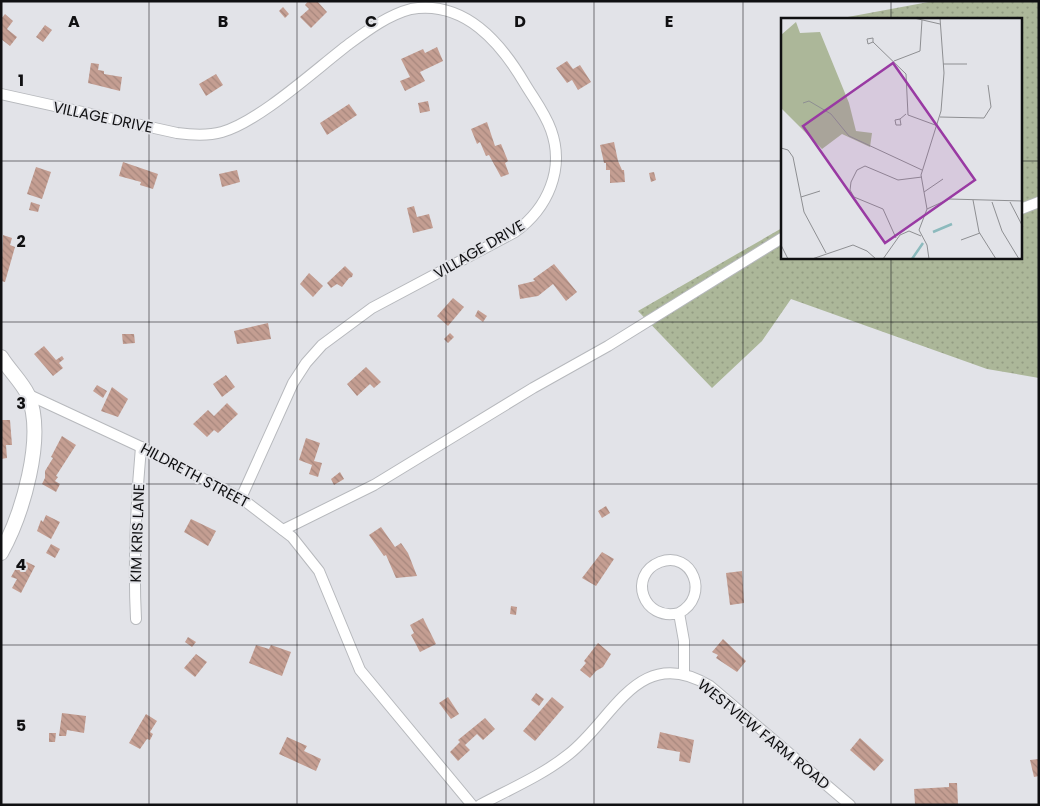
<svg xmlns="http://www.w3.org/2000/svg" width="1040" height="806" font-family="Poppins,sans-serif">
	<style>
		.park { fill: url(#park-dots) }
		.building { fill: url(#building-back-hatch) }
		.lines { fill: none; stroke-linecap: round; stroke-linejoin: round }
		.street-casing { stroke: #b7b9bd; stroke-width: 12 }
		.secondary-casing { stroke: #b7b9bd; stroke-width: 16 }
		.street { stroke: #fff; stroke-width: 10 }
		.secondary { stroke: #fff; stroke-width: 14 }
		.grid { fill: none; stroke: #101012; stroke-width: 1; stroke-opacity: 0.55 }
		.labels { text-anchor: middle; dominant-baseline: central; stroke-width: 4; stroke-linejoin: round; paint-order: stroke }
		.street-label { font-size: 15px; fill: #101012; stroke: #e2e3e8 }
		.inset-river { fill: none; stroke: #8cbabd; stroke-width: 2.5 }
		.inset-road { fill: none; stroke: #8e8f92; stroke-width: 1 }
		.view { fill: #993aa3; fill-opacity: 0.15; stroke: #993aa3; stroke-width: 2.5 }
		.inset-edge { fill: none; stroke: #101012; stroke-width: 2.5 }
		.grid-label { font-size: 16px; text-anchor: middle; font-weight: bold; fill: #101012; stroke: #e2e3e8; stroke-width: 4; stroke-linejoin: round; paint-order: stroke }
	</style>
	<defs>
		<pattern id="park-dots" width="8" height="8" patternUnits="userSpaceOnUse" patternTransform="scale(1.25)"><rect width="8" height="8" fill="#acb799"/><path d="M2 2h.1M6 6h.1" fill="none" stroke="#939c83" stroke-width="1.8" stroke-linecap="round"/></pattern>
		<pattern id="building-back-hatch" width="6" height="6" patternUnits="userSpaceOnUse" patternTransform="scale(1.25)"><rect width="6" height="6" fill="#c49e92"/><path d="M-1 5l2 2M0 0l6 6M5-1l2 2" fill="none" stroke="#a7877d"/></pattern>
	</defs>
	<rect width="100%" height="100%" fill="#e2e3e8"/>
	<polygon class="park" points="934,1 1039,1 1039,378 987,369 791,299 762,341 712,388 638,311 782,228 782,258 1021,258 1021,19 837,19"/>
	<g class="building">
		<polygon points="308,1 317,1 327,12 311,28 300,17 309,9 305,5"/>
		<polygon points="283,7 289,14 285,18 279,11"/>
		<polygon points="5,14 13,21 7,29 17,37 10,46 1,39 1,19"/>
		<polygon points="45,25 52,30 43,42 36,37"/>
		<polygon points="437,47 443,61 420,72 425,81 405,91 400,81 410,77 401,59 423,49 425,53"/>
		<polygon points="567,61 573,69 580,65 591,82 578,90 572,80 567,83 556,68"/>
		<polygon points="91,63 99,64 98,70 104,71 104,74 122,77 120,91 88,83"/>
		<polygon points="216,74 223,85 206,96 199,84"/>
		<polygon points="428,101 430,111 420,113 418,103"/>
		<polygon points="349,104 357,115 327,135 320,123"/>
		<polygon points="487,122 495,146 501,144 508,161 505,163 509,174 501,177 489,155 486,156 480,142 477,144 471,129"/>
		<polygon points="614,142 618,161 622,170 624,170 625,182 610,183 610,170 606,170 606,163 604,163 600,145"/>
		<polygon points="123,162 158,174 153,189 140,185 141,182 119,176"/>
		<polygon points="36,167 51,172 42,199 27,194"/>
		<polygon points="237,170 240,182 222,187 219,174"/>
		<polygon points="654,172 656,180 651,182 649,173"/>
		<polygon points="31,202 40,205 38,212 29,210"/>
		<polygon points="414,206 417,217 429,214 433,228 413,233 407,208"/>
		<polygon points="3,235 12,238 10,245 15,247 5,282 1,281"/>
		<polygon points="554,264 577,292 566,301 553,284 538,296 520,299 518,285 535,281 533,279"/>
		<polygon points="345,266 353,274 352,277 349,278 342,287 337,284 331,288 327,283"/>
		<polygon points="309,273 323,286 313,297 300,284"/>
		<polygon points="453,298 464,307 448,326 437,316"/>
		<polygon points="478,310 487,316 483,322 475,316"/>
		<polygon points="268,323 271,339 237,344 234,331"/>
		<polygon points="450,333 454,337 448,343 444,339"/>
		<polygon points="122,334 134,334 135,343 123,344"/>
		<polygon points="44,346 56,360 62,356 64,359 59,363 63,368 53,376 34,354"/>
		<polygon points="366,367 381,382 374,388 370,384 357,396 347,384"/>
		<polygon points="226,375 235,387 222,397 213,384"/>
		<polygon points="97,385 107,391 103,398 93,391"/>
		<polygon points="112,387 128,399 118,417 101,411"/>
		<polygon points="227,403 238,414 218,433 214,430 207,437 193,424 208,410 214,416"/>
		<polygon points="1,420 10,420 12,445 6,445 7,458 1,459"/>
		<polygon points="62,436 76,445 56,476 58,477 55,481 60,484 56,492 42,484 45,478 45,471 53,458 51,457"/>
		<polygon points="306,438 320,443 314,461 322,463 318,477 309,474 312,465 299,460"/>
		<polygon points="340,472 344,479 334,485 331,479"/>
		<polygon points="606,506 610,513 602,518 598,511"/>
		<polygon points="46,515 60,522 51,539 37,531 41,520 43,522"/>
		<polygon points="191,519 216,531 208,546 184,532"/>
		<polygon points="381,527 395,547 401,543 408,553 417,576 396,578 386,555 384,556 369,535"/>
		<polygon points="51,544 60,549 55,558 46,553"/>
		<polygon points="602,552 614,559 596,586 582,578"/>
		<polygon points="21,559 35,566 21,593 12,588 17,579 11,577"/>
		<polygon points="742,571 744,603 730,605 726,573"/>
		<polygon points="511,606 517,607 516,615 510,614"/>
		<polygon points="423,618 436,644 420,652 411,635 414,633 410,625"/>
		<polygon points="188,637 196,642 192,647 185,642"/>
		<polygon points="723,639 746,661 737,672 716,658 718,655 712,652"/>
		<polygon points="598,643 611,654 603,667 596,671 590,678 580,670 586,663 584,661"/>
		<polygon points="256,645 269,649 271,645 291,652 282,676 249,663"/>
		<polygon points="196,654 207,662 195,677 184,668"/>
		<polygon points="536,693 544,699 539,706 531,700"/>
		<polygon points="448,697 459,714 451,719 439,703"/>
		<polygon points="552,697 564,707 535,741 523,731"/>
		<polygon points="62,713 86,716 84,733 67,730 66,736 59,736"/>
		<polygon points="146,714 157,721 150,732 153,734 150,740 147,739 140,749 129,743"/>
		<polygon points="485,718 495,729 483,740 477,734 465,745 470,750 458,761 450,752 460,742 458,740"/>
		<polygon points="660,732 694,740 690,763 679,761 680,752 657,748"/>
		<polygon points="49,733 56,733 55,742 49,742"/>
		<polygon points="287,737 307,746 304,751 321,759 316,771 279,754"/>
		<polygon points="860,738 884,760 874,771 850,750"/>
		<polygon points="1039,759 1039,776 1034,777 1030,760"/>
		<polygon points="949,783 957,783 958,804 915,804 914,789 949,787"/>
	</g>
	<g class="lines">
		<g class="street-casing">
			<g id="street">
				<path d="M1 94 177 133C192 135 208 136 222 132 260 121 316 69 349 44 368 30 388 15 411 9 465 0 501 43 525 84 534 99 545 113 551 130 565 169 548 208 515 232L372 308 322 345 306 363 293 383 241 498"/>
				<polyline points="1021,209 1039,202"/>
				<polyline points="27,394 141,447 241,498 292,537 319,571 360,670 472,805"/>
				<polyline points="283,530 374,485 533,388 608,346 782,238"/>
				<path d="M679 613C711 596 692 550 660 562 627 575 643 622 679 613L684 641V674"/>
				<path d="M136 619C133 561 136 504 141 447"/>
				<path d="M480 805C510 789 543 775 569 754 614 719 638 643 710 686L850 805"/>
			</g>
		</g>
		<g class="secondary-casing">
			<path id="secondary" d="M1 357C9 370 22 382 28 395 46 437 22 515 1 553"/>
		</g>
		<use href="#street" class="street"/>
		<use href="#secondary" class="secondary"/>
	</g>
	<path class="grid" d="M149 1V805M297 1V805M446 1V805M594 1V805M743 1V805M891 1V19M1 161H782M1021 161H1039M891 258V805M1 322H1039M1 484H1039M1 645H1039"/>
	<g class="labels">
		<g class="street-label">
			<text transform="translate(103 117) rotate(12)">VILLAGE DRIVE</text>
			<text transform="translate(479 249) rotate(-30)">VILLAGE DRIVE</text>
			<text transform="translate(195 475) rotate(28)">HILDRETH STREET</text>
			<text transform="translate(137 533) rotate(-88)">KIM KRIS LANE</text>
			<text transform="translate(764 734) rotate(39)">WESTVIEW FARM ROAD</text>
		</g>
	</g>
	<g transform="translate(781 18)">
		<rect width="241" height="241" fill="#e2e3e8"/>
		<path d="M15 4 19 15 39 14 68 85 75 113 91 115 89 129 61 116 41 131 0 90V17Z" fill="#acb799"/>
		<path class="inset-river" d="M152 214 171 206M131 241 142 225"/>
		<path class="inset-road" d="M133 0 159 6M92 24 87 26 86 21 92 20V24L125 56 127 97 157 108M113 43 139 33 141 2M162 46H186M22 85 28 83 50 96 68 118 141 152M159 99 203 100 210 89 207 67M119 101 114 102 115 107H120L119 101 125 96M0 130 7 132 12 139 23 194 45 235M143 174 162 161M20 179 39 173M192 182 198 214 215 241M211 184 221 213 238 241M229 184 242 209M146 191 168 181 242 183M115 220 102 191 73 179 69 172 70 164 76 152 84 148 117 162 141 159M180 222 199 215M0 227 7 241M31 241 72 227 86 233 95 241M102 241 119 217 128 213 140 218M148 241 146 227 138 212 146 191 140 157 160 93 163 55 159 0"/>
		<path class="view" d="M112 45 194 162 104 225 22 108Z"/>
		<rect width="241" height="241" class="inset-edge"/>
	</g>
	<g class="grid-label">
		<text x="74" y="27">A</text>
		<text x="223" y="27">B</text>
		<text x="371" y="27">C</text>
		<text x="520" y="27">D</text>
		<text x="669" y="27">E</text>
		<text x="21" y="86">1</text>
		<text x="21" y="247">2</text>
		<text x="21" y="409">3</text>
		<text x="21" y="570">4</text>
		<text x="21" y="731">5</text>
	</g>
	<rect width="1040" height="806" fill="none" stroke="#101012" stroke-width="5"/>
</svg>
